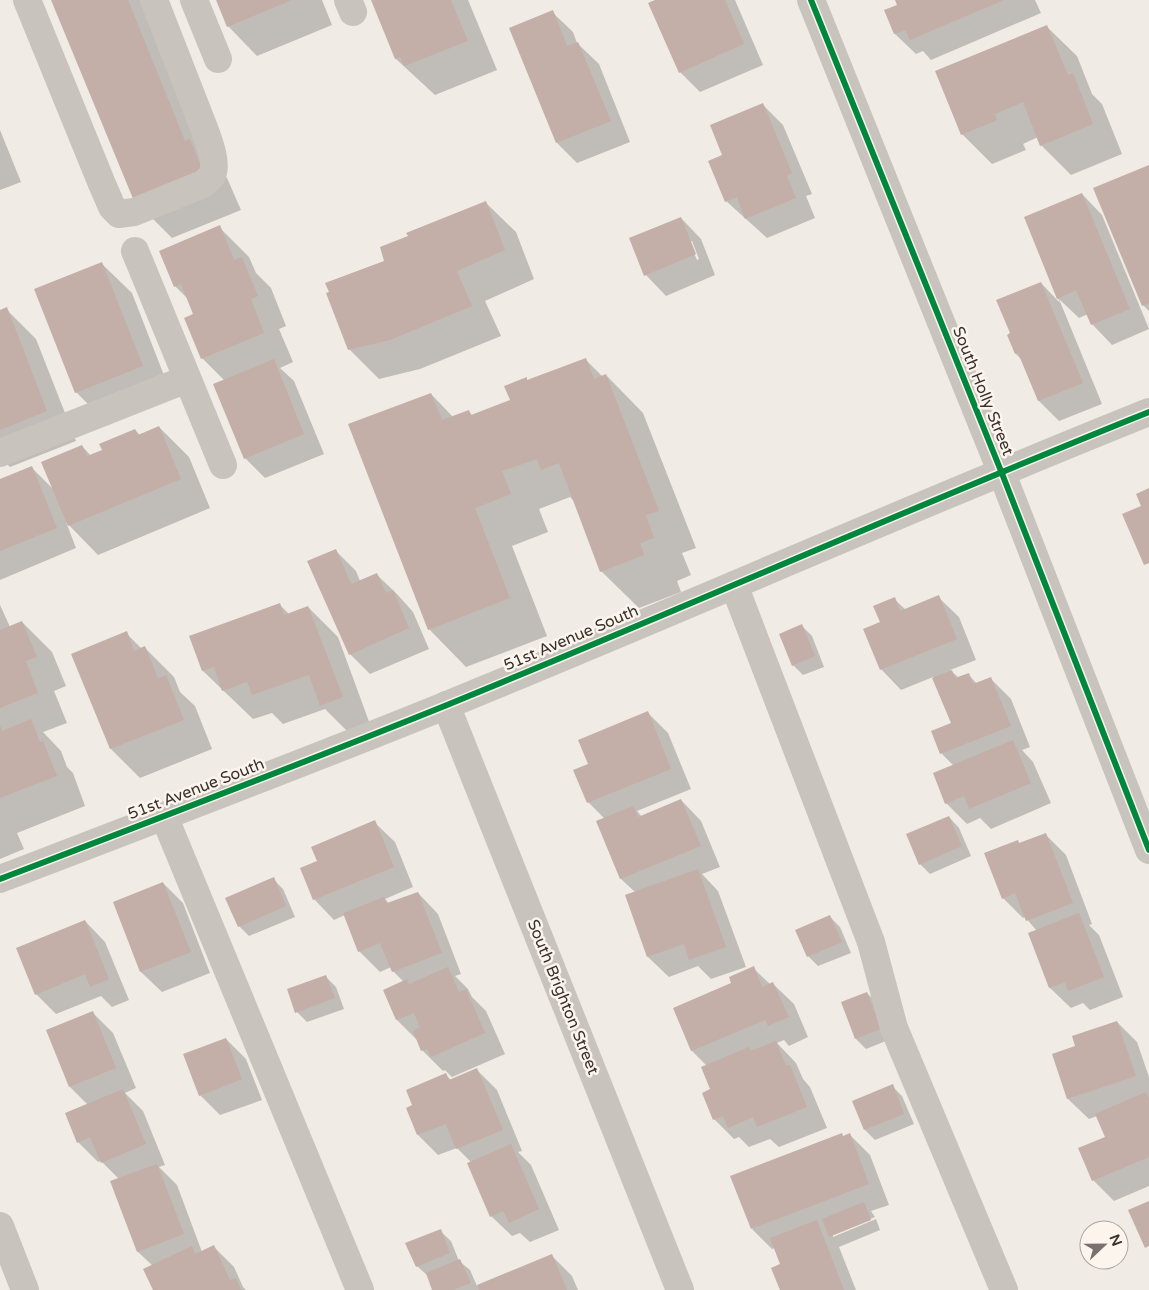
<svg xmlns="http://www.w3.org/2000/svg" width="1149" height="1290" font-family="'Varela Round',sans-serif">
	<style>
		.shadow { fill: #0003; fill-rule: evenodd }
		.building { fill: #c3afa7 }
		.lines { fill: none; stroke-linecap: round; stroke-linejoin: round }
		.minor { stroke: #c9c3be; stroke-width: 28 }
		.cycleway-casing { stroke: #fbf5ee; stroke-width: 9 }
		.cycleway { stroke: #00873e; stroke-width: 6 }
		.labels { text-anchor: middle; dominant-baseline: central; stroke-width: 5; stroke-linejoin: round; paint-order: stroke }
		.street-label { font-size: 16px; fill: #3b302b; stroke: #fbf5ee }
	</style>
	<rect width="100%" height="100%" fill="#f0ebe5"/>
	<g class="shadow">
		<polygon points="52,0 149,0 218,169 227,178 241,210 172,238 135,201"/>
		<polygon points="217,0 322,0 332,25 257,56 228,26"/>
		<polygon points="373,0 468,0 497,70 435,95 396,59"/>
		<polygon points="658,0 735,0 763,65 700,92 680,72"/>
		<polygon points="896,0 1035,0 1041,13 931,60 923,51 916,54 895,34 886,11 899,6"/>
		<polygon points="552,12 573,32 577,43 599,64 630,142 577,163 557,143"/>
		<polygon points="1047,27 1077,56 1092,94 1102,104 1122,154 1071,175 1041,145 1038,137 1023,144 1026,150 992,164 962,134"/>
		<polygon points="763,105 783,125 812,194 806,196 815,218 767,238 726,201 723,155"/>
		<polygon points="0,130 21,182 0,190"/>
		<polygon points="1149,167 1149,311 1143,305"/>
		<polygon points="1082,194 1102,215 1149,329 1112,345 1092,324 1088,314 1079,318 1059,299 1102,404 1059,421 1039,401 1022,360 1016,354 1009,335 1041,283 1060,303 1025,218"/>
		<polygon points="486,203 516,232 534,279 485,301 501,336 420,369 379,379 349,349"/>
		<path d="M681 218 701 239 715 275 666 296 646 275ZM689 241H692L699 259 697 260Z"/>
		<polygon points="219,227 249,257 256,273 271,288 286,326 279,329 293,362 280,368 294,381 324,454 265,478 245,458 225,381 202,358 195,315 189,300 175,286"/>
		<polygon points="102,264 132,293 172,396 106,422 76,392"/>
		<polygon points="6,309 36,339 76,441 10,467 0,457 0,311"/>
		<polygon points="585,359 603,377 606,375 643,413 696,548 682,553 691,575 677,581 681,592 639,608 601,571 575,502 570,497 539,509 548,532 512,546 547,636 466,667 429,629 431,394 453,417 468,411 473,416 512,401 526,379 529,381"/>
		<polygon points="159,427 189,457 210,508 98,555 66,522 76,548 0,580 0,480 31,467 54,490 82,446 91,456 103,451 135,430 140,435"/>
		<polygon points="335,550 356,571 360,581 376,574 397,594 413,612 429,649 370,674 350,654"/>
		<polygon points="938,597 959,617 976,660 950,670 959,678 968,674 977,684 990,678 1011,699 1030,747 1022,750 1033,762 1051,803 991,829 980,818 967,824 946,803 954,766 942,754 933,732 952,724 933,677 901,690 881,669 881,623 894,599 906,610"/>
		<polygon points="279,604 289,614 308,607 338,637 371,727 351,735 325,709 283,724 272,713 253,719 203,671 190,637"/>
		<polygon points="0,605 10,627 22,622 52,652 66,686 54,691 67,723 43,732 61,751 67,767 73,773 85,806 17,833 24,849 0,859"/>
		<polygon points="802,626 812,636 824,667 803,675 793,665"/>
		<polygon points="126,633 142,649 145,648 174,677 180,692 195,706 212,749 140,778 111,749 73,654"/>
		<polygon points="647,712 668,733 691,789 637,811 642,817 681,800 701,821 720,867 702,874 718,891 746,967 711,979 698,966 669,977 648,957 627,895 635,892 621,879 598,822 605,819 588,802 590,765"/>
		<polygon points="949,817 959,828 971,856 930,874 920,864"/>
		<polygon points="374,822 395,842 413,887 385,899 389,904 418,893 438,914 461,974 455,976 468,989 472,997 486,1011 505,1054 452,1077 445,1070 443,1071 422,1050 418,1041 397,1020 385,991 404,982 393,971 391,967 380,972 359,951 345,915 334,920 314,899 318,861"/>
		<polygon points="1045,834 1066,855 1092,924 1089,925 1099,935 1123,997 1090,1010 1083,1003 1071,1008 1050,988 1029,934 1037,931 1025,917 1023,918 1003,898 1017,841 1020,844"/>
		<polygon points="273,879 283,889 295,917 249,936 239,926"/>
		<polygon points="163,883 183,903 210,973 162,992 141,972 114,903"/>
		<polygon points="830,917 840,927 851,953 818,966 808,956"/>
		<polygon points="85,921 105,942 129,1000 112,1007 101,996 56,1014 36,994"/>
		<polygon points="753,968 771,985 773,984 794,1004 808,1037 789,1046 784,1040 777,1043 796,1063 803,1079 810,1087 827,1128 779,1147 770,1139 749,1147 739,1137 734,1139 714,1119 712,1090 707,1066 692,1051 675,1009 733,984"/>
		<polygon points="326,977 336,987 344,1009 307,1022 297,1012"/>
		<polygon points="867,993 877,1003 891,1039 866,1049 856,1039 842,1003"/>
		<polygon points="92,1012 113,1033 136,1088 125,1093 143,1111 165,1165 159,1167 177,1185 202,1252 213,1246 234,1267 243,1287 246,1290 154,1290 153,1266 138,1252 112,1182 119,1179 101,1161 98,1162 78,1142 88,1105 70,1087 47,1031"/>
		<polygon points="1117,1022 1137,1042 1149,1077 1149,1186 1114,1201 1093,1180 1080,1149 1106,1138 1097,1116 1089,1119 1068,1099 1054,1055 1077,1047"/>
		<polygon points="226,1039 246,1059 262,1100 220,1115 200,1095"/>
		<polygon points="477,1070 497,1090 522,1151 518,1152 531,1165 559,1230 530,1242 520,1233 512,1236 491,1216 471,1162 457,1148 438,1155 418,1135 407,1109 414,1106 446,1075 451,1080"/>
		<polygon points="892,1086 902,1096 914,1124 875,1140 865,1130"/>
		<polygon points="850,1135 870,1155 889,1205 871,1211 875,1217 833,1234 833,1237 876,1219 880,1230 839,1247 856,1290 781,1290 782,1265 775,1248 772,1249 752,1229 844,1137"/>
		<polygon points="440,1231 451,1241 459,1261 470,1270 477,1286 552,1256 572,1276 578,1290 434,1290 428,1276 417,1266"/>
	</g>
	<g class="building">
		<polygon points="51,0 128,0 185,141 190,139 204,173 134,201"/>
		<polygon points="216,0 292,0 227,27"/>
		<polygon points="371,0 451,0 468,41 404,66 400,57 395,59"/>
		<polygon points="655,0 725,0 744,44 679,73 648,3"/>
		<polygon points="895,0 1004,0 910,40 905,30 894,34 884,10 897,5"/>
		<polygon points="553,10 567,46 578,42 611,121 556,143 509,28"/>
		<polygon points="1047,25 1068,75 1073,73 1093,124 1040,146 1023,102 995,114 997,120 961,135 935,71"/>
		<polygon points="763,103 792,173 787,176 796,198 745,219 737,197 725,202 708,161 722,155 710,125"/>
		<polygon points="1149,165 1149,303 1142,306 1093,188"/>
		<polygon points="1082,193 1130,309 1091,325 1076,290 1057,299 1024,217"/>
		<polygon points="486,201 505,250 457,271 472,306 390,340 348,350 326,293 329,292 325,283 384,261 380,247 408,236 406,233"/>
		<polygon points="681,217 696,254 644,276 629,238"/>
		<polygon points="220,225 234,260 242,257 258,296 251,299 264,333 201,359 184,318 193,314 181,284 174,287 159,251"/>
		<polygon points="102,262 143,366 75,393 34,289"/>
		<polygon points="1041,282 1083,383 1038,401 1018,353 1015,354 1007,335 1010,333 996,300"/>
		<polygon points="7,307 47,411 0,430 0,310"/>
		<polygon points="586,358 594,379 606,374 659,511 646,515 654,538 640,543 644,555 600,572 559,463 541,470 537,459 502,471 511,494 475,508 510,598 428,630 348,424 431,393 442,420 469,410 471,415 510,400 504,386 527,377 527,380"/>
		<polygon points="274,359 304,434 244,459 213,384"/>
		<polygon points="159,426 181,479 68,526 41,462 82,445 87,456 102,450 99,444 135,429 138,435"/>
		<polygon points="32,466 57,528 0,551 0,479"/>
		<polygon points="1149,488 1149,563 1144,565 1122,514 1141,506 1136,494"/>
		<polygon points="336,549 351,584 377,573 386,593 393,590 409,628 349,655 307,561"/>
		<polygon points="939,595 957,639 880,670 863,629 880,622 873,606 895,597 900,611"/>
		<polygon points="280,603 284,615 308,606 343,697 320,706 309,675 252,695 247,682 222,691 214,667 202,671 189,636"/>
		<polygon points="22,621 37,657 26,661 38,693 0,708 0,630"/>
		<polygon points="802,624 815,656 792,666 779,634"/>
		<polygon points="127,631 134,651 145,646 158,678 166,675 184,720 110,749 71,654"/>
		<polygon points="952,670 955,678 969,673 973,684 991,677 1011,726 940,754 931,731 951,723 932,678"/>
		<polygon points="648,711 671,769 587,803 573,770 588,764 578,740"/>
		<polygon points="31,719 40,742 43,741 57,776 0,798 0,725 2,731"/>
		<polygon points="1013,740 1031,783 969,809 964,796 945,804 933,773"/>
		<polygon points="681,799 701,846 620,879 596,821 633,806 638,817"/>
		<polygon points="949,816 962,846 919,865 906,834"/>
		<polygon points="375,820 394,867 313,900 300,868 317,861 311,847"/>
		<polygon points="1046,833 1073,903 1026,921 1015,893 1002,899 984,853 1018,840 1019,843"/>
		<polygon points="698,869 726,947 689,960 684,944 647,957 625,895"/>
		<polygon points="274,877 286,906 238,927 225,898"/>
		<polygon points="163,882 191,952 140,972 113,902"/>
		<polygon points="418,892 442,953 392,972 380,943 358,952 343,913 384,897 387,903"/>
		<polygon points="1079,913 1104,977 1068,991 1065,982 1049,988 1028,933"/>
		<polygon points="830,915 842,942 807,957 795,930"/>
		<polygon points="85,920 109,979 90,987 85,974 35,995 16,948"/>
		<polygon points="754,966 762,987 773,982 789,1017 768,1026 765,1020 691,1051 673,1008 731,983 729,977"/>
		<polygon points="448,967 459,992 466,989 485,1033 431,1057 427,1049 421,1051 413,1031 420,1027 414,1013 396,1020 383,990 407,979 409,984"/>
		<polygon points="326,975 335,998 295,1013 287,989"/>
		<polygon points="867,992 881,1029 855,1039 841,1002"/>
		<polygon points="93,1011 116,1068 69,1087 46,1030"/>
		<polygon points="1117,1021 1136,1076 1067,1099 1052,1054 1075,1046 1072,1036"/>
		<polygon points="226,1038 242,1079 199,1096 183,1054"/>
		<polygon points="776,1041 786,1066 790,1065 807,1107 757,1127 753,1117 728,1128 723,1116 713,1120 702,1093 710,1089 701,1067 749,1047 751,1051"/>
		<polygon points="477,1068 503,1130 456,1149 446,1124 417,1135 406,1108 412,1105 406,1090 446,1073 449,1080"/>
		<polygon points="893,1084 904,1114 864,1130 852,1101"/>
		<polygon points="123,1089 146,1144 101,1163 90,1137 77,1143 65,1113"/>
		<polygon points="1146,1092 1149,1099 1149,1157 1092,1181 1078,1148 1105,1137 1095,1114"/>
		<polygon points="842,1133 843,1136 850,1133 869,1184 751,1229 730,1176"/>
		<polygon points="511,1144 539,1209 509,1223 503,1211 490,1217 467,1163"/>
		<polygon points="157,1164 184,1234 137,1252 110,1181"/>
		<polygon points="1149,1201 1149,1246 1145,1248 1128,1210"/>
		<polygon points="864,1202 871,1220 829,1237 822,1219"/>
		<polygon points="817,1220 844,1290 780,1290 771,1268 780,1264 770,1238"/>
		<polygon points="441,1229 450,1253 416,1267 405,1243"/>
		<polygon points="214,1245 230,1280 236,1278 241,1290 153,1290 143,1269 192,1246 195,1254"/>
		<polygon points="552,1254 567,1290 479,1290 477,1285"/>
		<polygon points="460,1259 471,1283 453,1290 432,1290 426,1273"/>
	</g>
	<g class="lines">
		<g class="minor">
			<path d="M27 0 102 184 112 207 119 214 134 212 203 184C206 181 211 178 212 175 218 164 208 139 204 128L154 0"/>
			<polyline points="194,0 218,59"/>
			<polyline points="348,0 353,12"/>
			<polyline points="811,0 1001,471 1149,850"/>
			<polyline points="135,251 223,465"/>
			<polyline points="0,453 187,379"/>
			<polyline points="734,585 871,942 894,1028 1004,1290"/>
			<polyline points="446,705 680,1290"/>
			<polyline points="164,816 360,1290"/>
			<path d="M0 879C149 822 299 765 447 705 682 609 914 506 1149 412"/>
			<polyline points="0,1226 25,1290"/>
		</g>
		<g class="cycleway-casing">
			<g id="cycleway">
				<polyline points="811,0 1001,471 1149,850"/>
				<path d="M0 879C149 822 299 765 447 705 682 609 914 506 1149 412"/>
			</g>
		</g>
		<use href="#cycleway" class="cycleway"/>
	</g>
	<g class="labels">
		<g class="street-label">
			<text transform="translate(983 391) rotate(68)">South Holly Street</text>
			<text transform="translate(571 638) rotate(-23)">51st Avenue South</text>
			<text transform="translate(196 789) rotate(-21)">51st Avenue South</text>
			<text transform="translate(563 997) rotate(68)">South Brighton Street</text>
		</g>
	</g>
	<g transform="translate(1104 1245) rotate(68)"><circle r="24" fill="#fbf5ee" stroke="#aea6a0"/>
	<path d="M0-4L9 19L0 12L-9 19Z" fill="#7a716c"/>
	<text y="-8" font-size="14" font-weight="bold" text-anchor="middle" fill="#3b302b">N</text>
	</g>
</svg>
